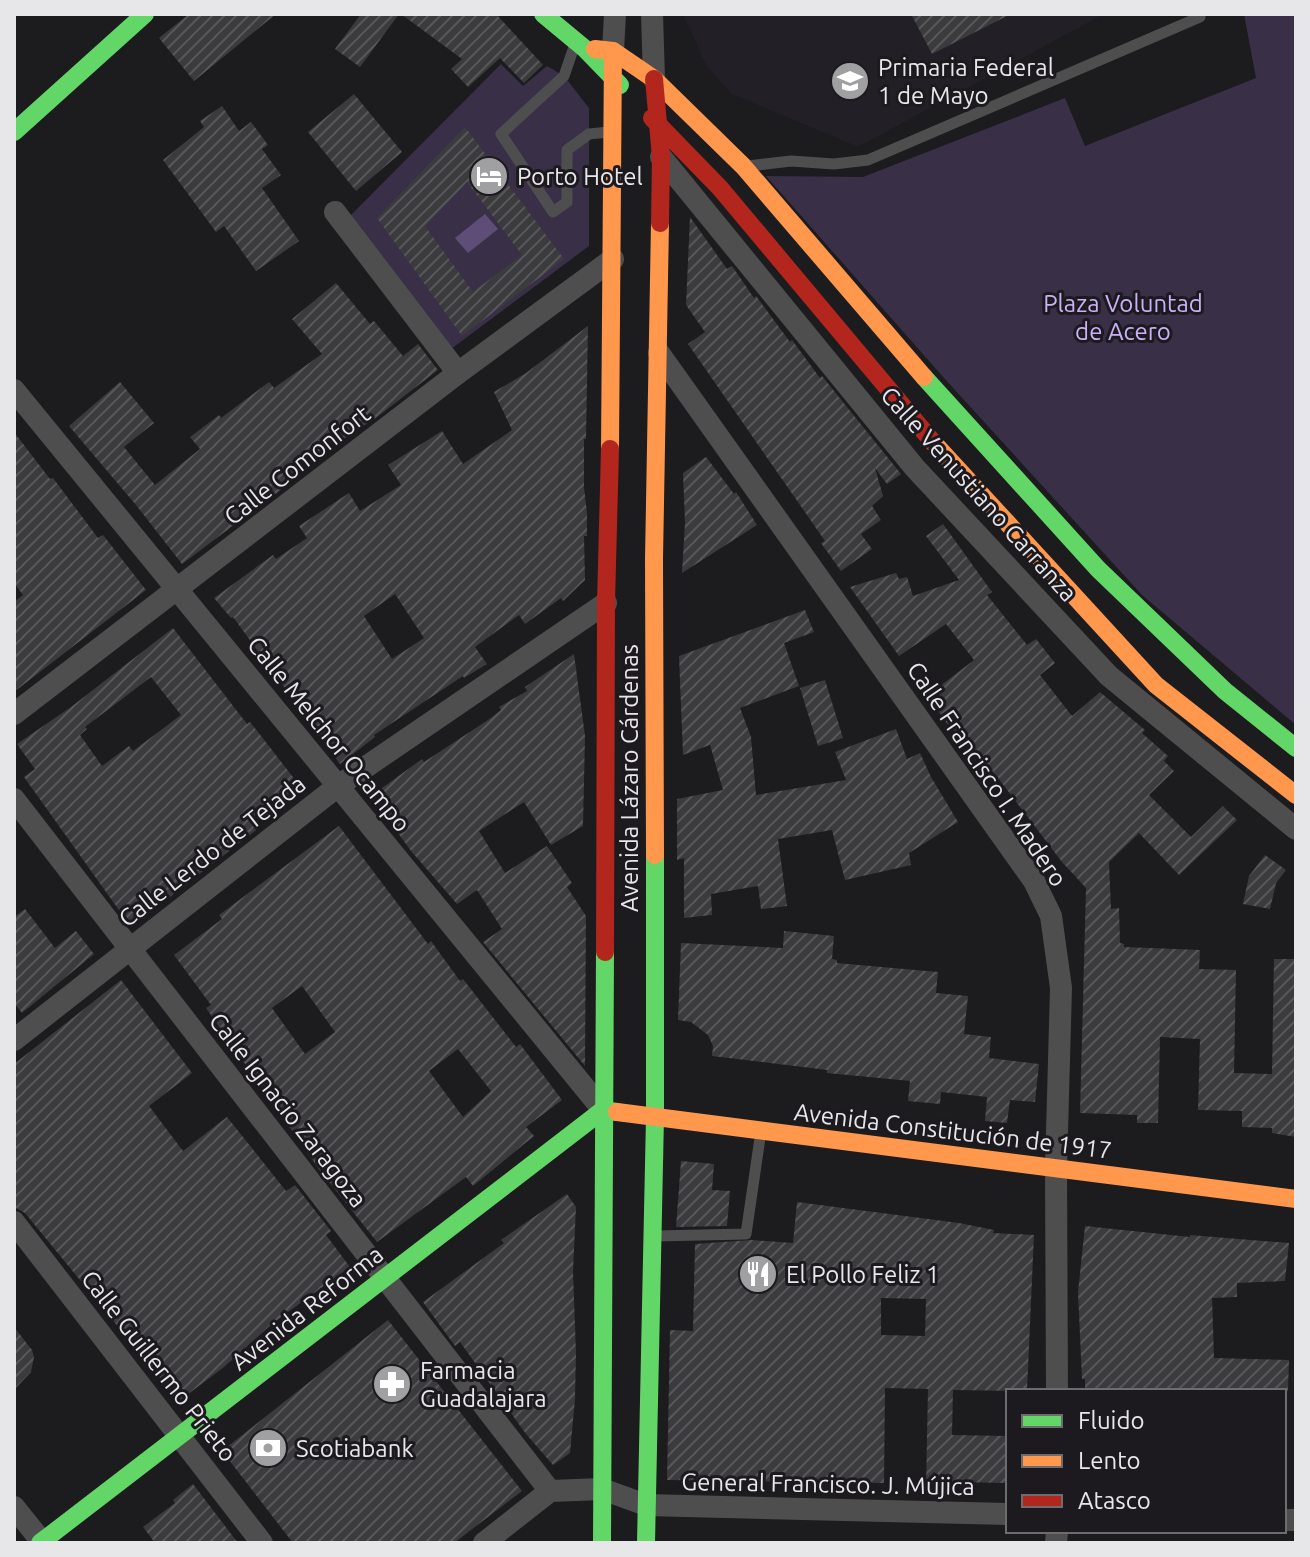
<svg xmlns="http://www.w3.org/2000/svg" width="1310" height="1557" font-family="Ubuntu,sans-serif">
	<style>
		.built { fill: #221f27 }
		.green { fill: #393047 }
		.water { fill: #5e4e77 }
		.building { fill: url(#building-hatch); fill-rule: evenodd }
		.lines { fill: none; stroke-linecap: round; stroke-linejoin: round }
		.lane { stroke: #4e4e4f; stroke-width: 11 }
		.street { stroke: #4e4e4f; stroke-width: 22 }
		.fast { stroke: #63d668; stroke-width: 18 }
		.slow { stroke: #ff974d; stroke-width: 18 }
		.jam { stroke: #b3261e; stroke-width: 18 }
		.labels { text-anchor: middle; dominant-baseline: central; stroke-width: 6; stroke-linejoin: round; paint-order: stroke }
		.poi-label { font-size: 24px; fill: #e7e6e9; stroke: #1c1a1e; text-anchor: start }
		.park-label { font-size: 24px; fill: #cbb0f8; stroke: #1c1a1e }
		.street-label { font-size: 24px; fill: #e7e6e9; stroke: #1c1a1e }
	</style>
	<defs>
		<pattern id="building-hatch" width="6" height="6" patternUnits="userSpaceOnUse" patternTransform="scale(2)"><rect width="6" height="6" fill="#3b3a3c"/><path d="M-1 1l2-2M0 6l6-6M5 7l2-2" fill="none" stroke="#575658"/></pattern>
	</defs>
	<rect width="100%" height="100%" fill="#1c1b1d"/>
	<polygon class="built" points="683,14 1104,14 858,147 732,94 707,67"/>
	<g class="green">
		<polygon points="1244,14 1296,14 1296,725 1142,595 944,378 766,176 863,177 1065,98 1085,146 1256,78"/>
		<polygon points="501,64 523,86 547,66 564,76 589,108 589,246 447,352 348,218"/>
	</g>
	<polygon class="water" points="485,214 498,229 468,253 455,238"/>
	<g class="building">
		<polygon points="189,14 276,14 194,81 159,38"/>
		<polygon points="361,14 399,14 360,67 335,49"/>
		<polygon points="401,14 496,14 543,65 524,83 500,58 468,87 451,69 462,59"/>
		<polygon points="911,14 1011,14 932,54"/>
		<polygon points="354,94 402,152 356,191 308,132"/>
		<polygon points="222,106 239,131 251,122 268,145 262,149 281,175 262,188 299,241 256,271 224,226 216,232 163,160 204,127 200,121"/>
		<path d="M465 127 564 259 462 336 377 218ZM467 182 522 255 473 292 425 226Z"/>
		<polygon points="690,217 727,269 732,266 754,298 756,296 790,342 792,340 820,378 822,376 901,474 887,484 875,468 883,496 872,506 881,520 861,534 872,549 841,571 821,543 825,541 688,344 705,332 686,305"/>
		<polygon points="336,283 370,324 374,321 403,356 418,344 438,370 377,417 339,442 338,440 286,478 290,483 182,564 136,505 69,426 120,382 154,423 124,447 155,485 200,449 190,437 219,415 221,418 269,382 274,388 322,354 292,319"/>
		<path d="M588 326 586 439H584V487L587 513V536H584L585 580 563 601 561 598 525 624 519 615 475 647 487 664 464 678 463 676 374 735 375 737 340 764 233 617 231 618 214 598 273 555 276 559 307 538 299 526 349 493 360 511 401 485 388 465 442 431 463 464 512 430 494 392 526 373ZM395 594 424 638 392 659 364 616Z"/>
		<polygon points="14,432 50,479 53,478 98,538 103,535 146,590 14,692 14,602 23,595 14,583"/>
		<polygon points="706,457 734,494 736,492 757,525 682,573 685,523 683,473"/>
		<polygon points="943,524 992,592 987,595 1027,645 1036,639 1055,663 1040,675 1072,716 1100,692 1145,730 1142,733 1168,756 1164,761 1174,771 1149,795 1191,837 1223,806 1237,820 1179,875 1139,833 1109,862 1111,909 1119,908 1120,943 1124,944 1124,947 1200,950 1199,969 1236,970 1234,1073 1272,1074 1274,959 1296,959 1296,1137 1272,1133 1272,1128 1242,1127 1242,1111 1198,1110 1200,1039 1160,1037 1158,1123 1137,1123 1137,1115 1080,1113 1086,888 1062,862 998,778 961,734 957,737 927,696 974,660 946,624 899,656 850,587 896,573 899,579 907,577 913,596 959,580 926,536"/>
		<polygon points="805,610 814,632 784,643 799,686 740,708 751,737 756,795 846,780 835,752 896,729 907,759 920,753 931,777 958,822 909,853 911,865 845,880 832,830 778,839 787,906 761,909 758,886 711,894 712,915 684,918 684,858 677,860 677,799 723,790 710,745 683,755 679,656"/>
		<path d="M173 628 247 724 250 722 300 786 254 819 260 827 131 927 24 777 35 769 17 744 71 707ZM151 677 181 715 133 751 129 746 102 766 80 735 87 729 85 727Z"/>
		<polygon points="574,654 585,736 583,826 551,845 524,802 479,831 505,873 547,846 572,883 567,887 586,916 585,1066 483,942 502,929 477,890 457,904 411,851 371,796 422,759 424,762 488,720 501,710 499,707 527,691 525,687"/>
		<polygon points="825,680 843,738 818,746 800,688"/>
		<path d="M339 826 428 944 431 941 460 981 463 979 516 1047 520 1044 562 1100 526 1127 534 1136 473 1186 466 1177 377 1242 318 1168 206 1008 211 1005 174 955 222 919 219 915ZM302 986 335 1032 305 1054 272 1008ZM458 1049 491 1091 463 1117 429 1071Z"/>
		<polygon points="1265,855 1286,870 1276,883 1270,909 1243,904 1249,876"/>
		<polygon points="25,909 55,948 76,931 94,954 22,1013 14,1003 14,917"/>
		<polygon points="784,931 834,936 832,959 837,960 837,963 938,972 936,993 968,996 964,1034 991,1037 989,1058 1039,1064 1035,1102 1010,1100 1007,1123 985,1121 987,1097 941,1092 940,1104 908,1101 910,1081 827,1073 827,1070 712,1056 713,1046 708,1035 691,1022 678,1020 681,943 783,948"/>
		<polygon points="121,980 192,1073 149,1106 183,1151 227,1117 286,1191 295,1185 331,1231 326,1235 350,1267 273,1323 224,1367 179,1401 25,1213 14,1207 14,1064"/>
		<polygon points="681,1161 714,1164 712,1190 730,1191 727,1226 676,1227"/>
		<polygon points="567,1194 576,1207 573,1272 576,1353 575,1399 570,1453 553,1465 526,1434 460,1342 455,1346 423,1302 504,1243 501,1240"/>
		<path d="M797 1202 959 1223 994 1230 993 1233 1034 1235 1027 1391 953 1390 952 1435 1008 1436V1483L951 1482V1486L926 1485 928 1389 885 1388 884 1483 667 1480 670 1330 693 1331 695 1244 751 1240 793 1243ZM881 1298 926 1299 925 1336 881 1335Z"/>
		<polygon points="1085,1226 1190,1237 1190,1235 1289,1243 1285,1281 1237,1283 1237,1297 1212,1298 1214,1358 1289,1360 1288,1391 1085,1391 1085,1379 1082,1379 1078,1292"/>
		<polygon points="388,1320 522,1491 454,1543 293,1543 222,1451"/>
		<polygon points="14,1327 32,1350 34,1357 31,1372 14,1390"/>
		<polygon points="193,1484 238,1543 155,1543 143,1527 175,1503 173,1500"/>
	</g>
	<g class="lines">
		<g class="lane">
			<polyline points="575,44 564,76 501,134 553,212 567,202 567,150 589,134 609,132"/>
			<polyline points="748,166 791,161 834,164 868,160 1200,17"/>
			<polyline points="656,1236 746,1234 761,1131"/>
		</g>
		<g class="street">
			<polyline points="652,14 654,79"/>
			<polyline points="613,51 615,14"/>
			<polyline points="661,157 915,468 1109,676 1296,829"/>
			<polyline points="335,212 458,373"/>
			<polyline points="659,353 1034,881 1051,916 1061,988 1056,1168 1057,1391"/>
			<polyline points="14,390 603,1110"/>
			<polyline points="14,714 458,373 613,259"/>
			<polyline points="14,799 550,1491"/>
			<polyline points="14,1040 338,786 606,603"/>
			<polyline points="14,1222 262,1543"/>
			<polyline points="14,1507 43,1543"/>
			<polyline points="1284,1520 1296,1520"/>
			<polyline points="484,1543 550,1491 602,1489 646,1505 1008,1514"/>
			<polyline points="1056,1543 1057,1531"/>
		</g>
		<g class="fast">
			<polyline points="543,14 584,48 620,85"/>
			<polyline points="14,132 145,14"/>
			<polyline points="924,377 1098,569 1225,691 1296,748"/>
			<polyline points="40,1543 603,1110 617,1112"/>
			<polyline points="602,1543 605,952"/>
			<polyline points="646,1543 655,1117 655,855"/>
		</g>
		<g class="slow">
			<polyline points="595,49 613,51 654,79 743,166 924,377"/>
			<polyline points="932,441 1156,685 1296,795"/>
			<polyline points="610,449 613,51"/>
			<polyline points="655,855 654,559 660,223"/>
			<polyline points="617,1112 1296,1199"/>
		</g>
		<g class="jam">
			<polyline points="654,79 661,157 660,223"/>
			<polyline points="652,118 720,188 932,441"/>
			<polyline points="605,952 606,603 610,449"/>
		</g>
	</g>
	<defs>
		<g id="school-disc" transform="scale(2)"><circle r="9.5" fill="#a09fa2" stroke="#1c1a1e"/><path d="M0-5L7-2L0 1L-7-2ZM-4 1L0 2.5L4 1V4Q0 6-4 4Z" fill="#fff"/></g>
		<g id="hotel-disc" transform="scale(2)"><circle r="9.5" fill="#a09fa2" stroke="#1c1a1e"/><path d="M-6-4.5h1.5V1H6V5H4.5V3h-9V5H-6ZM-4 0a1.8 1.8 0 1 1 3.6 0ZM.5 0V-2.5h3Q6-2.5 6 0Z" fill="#fff"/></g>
		<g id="restaurant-disc" transform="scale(2)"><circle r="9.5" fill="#a09fa2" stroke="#1c1a1e"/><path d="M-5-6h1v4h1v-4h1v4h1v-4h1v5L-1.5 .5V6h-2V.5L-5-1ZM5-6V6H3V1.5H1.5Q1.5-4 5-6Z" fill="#fff"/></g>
		<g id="pharmacy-disc" transform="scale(2)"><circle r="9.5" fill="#a09fa2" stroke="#1c1a1e"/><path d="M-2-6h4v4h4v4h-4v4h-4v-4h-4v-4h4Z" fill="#fff"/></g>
		<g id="bank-disc" transform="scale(2)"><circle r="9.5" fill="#a09fa2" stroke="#1c1a1e"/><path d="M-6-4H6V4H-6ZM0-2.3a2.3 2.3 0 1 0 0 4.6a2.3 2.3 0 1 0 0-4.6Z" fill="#fff"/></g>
	</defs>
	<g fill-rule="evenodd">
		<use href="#school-disc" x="850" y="81"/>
		<use href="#hotel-disc" x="489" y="176"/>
		<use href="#restaurant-disc" x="758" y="1274"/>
		<use href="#pharmacy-disc" x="392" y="1384"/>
		<use href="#bank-disc" x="268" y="1448"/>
	</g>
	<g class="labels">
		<g class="poi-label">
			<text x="878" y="67">Primaria Federal<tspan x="878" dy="28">1 de Mayo</tspan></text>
			<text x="517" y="176">Porto Hotel</text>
			<text x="786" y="1274">El Pollo Feliz 1</text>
			<text x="420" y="1370">Farmacia<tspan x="420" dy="28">Guadalajara</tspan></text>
			<text x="296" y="1448">Scotiabank</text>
		</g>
		<g class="park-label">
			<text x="1123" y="303">Plaza Voluntad<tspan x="1123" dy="28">de Acero</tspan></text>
		</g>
		<g class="street-label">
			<text transform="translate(297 465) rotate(-38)">Calle Comonfort</text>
			<text transform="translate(979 494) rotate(48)">Calle Venustiano Carranza</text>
			<text transform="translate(329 734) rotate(51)">Calle Melchor Ocampo</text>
			<text transform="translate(987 774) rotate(56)">Calle Francisco I. Madero</text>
			<text transform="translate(629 778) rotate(-90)">Avenida Lázaro Cárdenas</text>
			<text transform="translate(212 851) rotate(-38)">Calle Lerdo de Tejada</text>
			<text transform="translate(288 1110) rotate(52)">Calle Ignacio Zaragoza</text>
			<text transform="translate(953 1131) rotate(7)">Avenida Constitución de 1917</text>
			<text transform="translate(307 1308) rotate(-38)">Avenida Reforma</text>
			<text transform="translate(159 1366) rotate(52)">Calle Guillermo Prieto</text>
			<text transform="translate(828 1484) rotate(1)">General Francisco. J. Mújica</text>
		</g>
	</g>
	<rect width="1310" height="1557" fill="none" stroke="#e7e6e9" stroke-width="32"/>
	<rect x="1006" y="1389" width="280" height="144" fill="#1c1a1e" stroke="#6d6c6f" stroke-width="2"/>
	<rect x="1022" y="1415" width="40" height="12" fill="#63d668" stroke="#6d6c6f" stroke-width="2"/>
	<text x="1078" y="1429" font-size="24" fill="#e7e6e9">Fluido</text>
	<rect x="1022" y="1455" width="40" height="12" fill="#ff974d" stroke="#6d6c6f" stroke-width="2"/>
	<text x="1078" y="1469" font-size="24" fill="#e7e6e9">Lento</text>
	<rect x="1022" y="1495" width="40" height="12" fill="#b3261e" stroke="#6d6c6f" stroke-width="2"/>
	<text x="1078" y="1509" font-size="24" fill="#e7e6e9">Atasco</text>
</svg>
